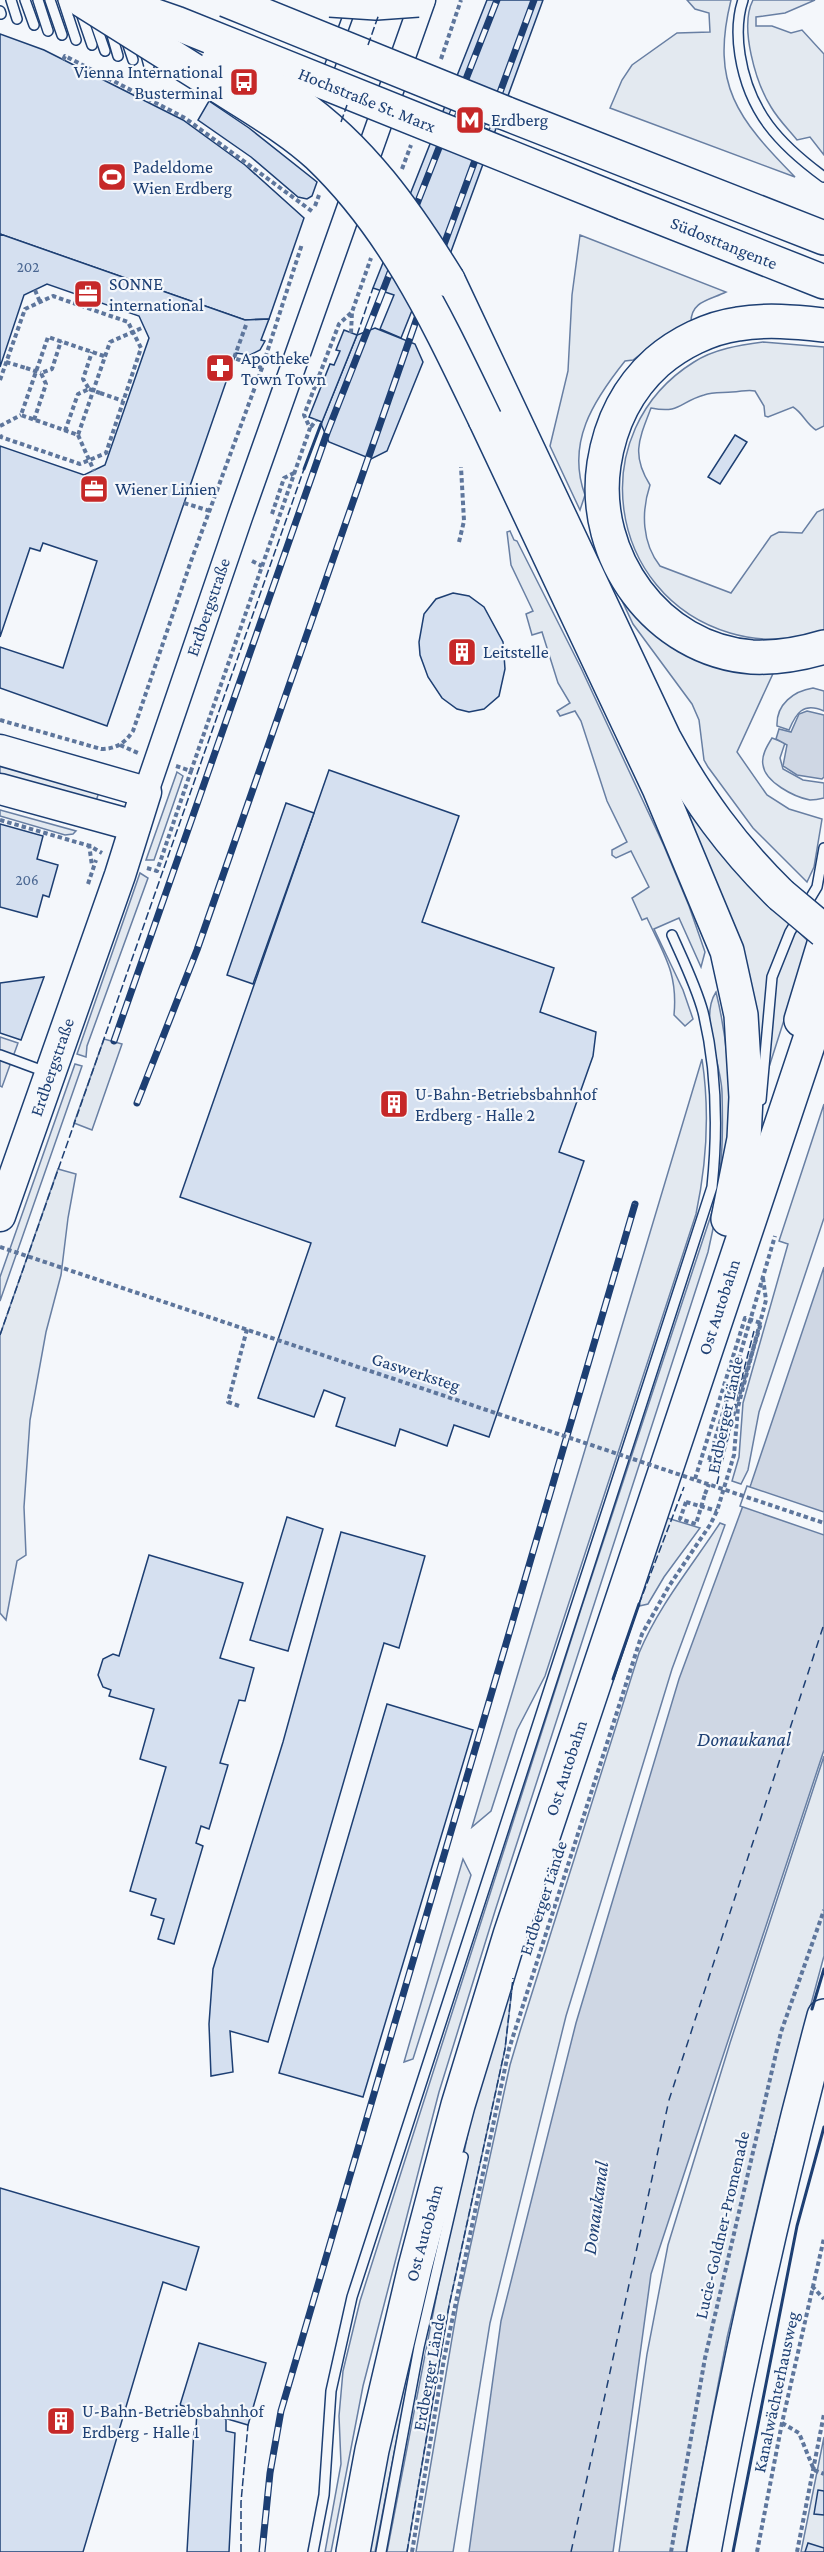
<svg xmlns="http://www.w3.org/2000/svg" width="824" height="2552" font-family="'Crimson Pro',serif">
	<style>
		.green { fill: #e3e9f0; stroke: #687fa3; stroke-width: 1.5 }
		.parking { fill: #e3e8f0; stroke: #687fa3; stroke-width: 1.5 }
		.water { fill: #cfd7e4; stroke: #687fa3; stroke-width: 1.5 }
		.pier { fill: #f4f7fb; stroke: #687fa3; stroke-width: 1.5 }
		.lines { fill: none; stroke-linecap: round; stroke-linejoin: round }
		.ferry { stroke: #1d3f73; stroke-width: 1.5; stroke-dasharray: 8 6; stroke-linecap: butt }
		.building { fill: #d5e0f0; stroke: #1d3f73; stroke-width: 1.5 }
		.service-casing { stroke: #1d3f73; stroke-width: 12 }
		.tertiary-casing { stroke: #1d3f73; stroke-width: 27 }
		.primary-casing { stroke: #1d3f73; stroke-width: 33 }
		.motorway-casing { stroke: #1d3f73; stroke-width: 36 }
		.path { stroke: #5e769c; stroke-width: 4; stroke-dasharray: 4.5 3; stroke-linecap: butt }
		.service { stroke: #f4f7fb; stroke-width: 9 }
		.tertiary { stroke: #f4f7fb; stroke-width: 24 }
		.primary { stroke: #f4f7fb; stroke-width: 30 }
		.motorway { stroke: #f4f7fb; stroke-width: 33 }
		.rail-casing { stroke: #1d3f73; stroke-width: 7 }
		.rail { stroke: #f4f7fb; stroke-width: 4.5; stroke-dasharray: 14; stroke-linecap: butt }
		.motorway-bridge-casing { stroke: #1d3f73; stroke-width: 36; stroke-linecap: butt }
		.path-bridge { stroke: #5e769c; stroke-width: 4; stroke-dasharray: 4.5 3; stroke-linecap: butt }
		.motorway-bridge { stroke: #f4f7fb; stroke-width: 33 }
		.fence { stroke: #1d3f73; stroke-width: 1.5; stroke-dasharray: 8 3; stroke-linecap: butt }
		.wall { stroke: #1d3f73; stroke-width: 3 }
		.labels { text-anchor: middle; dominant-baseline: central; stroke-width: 4.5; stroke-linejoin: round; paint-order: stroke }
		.number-label { font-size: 15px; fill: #4b6792 }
		.poi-label { font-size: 18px; fill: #1d3f73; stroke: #f4f7fb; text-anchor: start }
		.street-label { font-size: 18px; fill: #1d3f73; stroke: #f4f7fb }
		.water-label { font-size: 20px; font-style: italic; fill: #1d3f73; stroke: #f4f7fb }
	</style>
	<rect width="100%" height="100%" fill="#f4f7fb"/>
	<g class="green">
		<path d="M687 0H731C710 85 738 119 795 177L610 108 622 80 632 65 677 33 710 32 709 13 695 9Z"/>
		<path d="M753 0H815L785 13 756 17V26H772L791 33 802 30 824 54V155L810 137 797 140C788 129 778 119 771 107 756 83 739 27 753 0Z"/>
		<path d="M580 235 726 292C710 300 691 301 691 322L663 337 633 360 625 361C593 401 566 443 585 495L580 510 550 446 568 371 572 295Z"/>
		<path d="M763 342 824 347V426L816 430C806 424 803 413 793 407L768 417 765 416 764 406 755 391C747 389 741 392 732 392 723 393 713 392 704 395 679 402 681 414 651 408 639 439 631 455 650 485 641 512 642 543 660 566L731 593 771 536 779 532 802 533 817 512 824 509V630C795 642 760 642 730 633 606 596 583 431 694 362 714 349 740 345 763 342Z"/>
		<path d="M510 531 514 540 517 541 581 668 664 846 689 906 705 952 701 967 679 918 654 929 683 990 693 1019 685 1026 674 1015C678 973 664 955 647 918L642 920 632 898 649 887 631 851 616 858 612 855V850L627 842 607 801 581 721 575 711 560 716 557 711 570 703 558 683 542 632 532 635 526 614 533 611 511 565 507 532Z"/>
		<polygon points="609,573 620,586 776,667 737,752 767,795 789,809 822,819 814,867 807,882 753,828 708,767 704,760 699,720 692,704 633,624"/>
		<path d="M813 688 824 691V711C803 702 796 713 789 730L777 726C776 704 794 691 813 688Z"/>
		<path d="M772 738 785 743 780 758 783 769 803 780 824 783V798C820 799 814 800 810 800 794 797 765 782 763 765 761 756 767 746 772 738Z"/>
		<polygon points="0,761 100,789 95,804 0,777"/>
		<polygon points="177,772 183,776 154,860 146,860"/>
		<polygon points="0,810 76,831 73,834 65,835 0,816"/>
		<polygon points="693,814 777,911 809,942 762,1089 688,817"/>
		<polygon points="140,873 148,878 87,1046 86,1057 77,1054"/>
		<path d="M716 992C739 1087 729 1158 708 1252L495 1911 439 2092 363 2386 331 2552H325L341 2464 339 2416 343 2371 360 2301 581 1609 715 1203C723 1165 723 1130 722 1092 721 1062 699 1018 716 992Z"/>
		<polygon points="104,1039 122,1044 92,1130 74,1123"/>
		<path d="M702 1059C710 1112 707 1162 696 1214L545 1676 517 1730 491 1811 472 1827Z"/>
		<polygon points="75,1064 82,1066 0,1301 0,1277"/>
		<polygon points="824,1104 824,1218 759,1412 748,1470 741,1484 732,1481 739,1457 743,1403 788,1244 779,1241"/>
		<polygon points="58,1169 76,1174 68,1218 61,1275 46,1332 30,1420 24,1507 26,1555 17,1561 6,1620 0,1613 0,1335"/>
		<polygon points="664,1517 700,1528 664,1577 648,1604 635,1607"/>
		<path d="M720 1523 725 1525 672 1669 566 2016 490 2323 453 2552H416L458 2303 510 2065 521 2028 639 1653C659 1605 692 1566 720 1523Z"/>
		<polygon points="824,1756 824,1956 768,2163 727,2338 686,2552 619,2552 647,2354 668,2245 730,2043"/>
		<polygon points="463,1859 471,1875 413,2059 404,2062"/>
		<polygon points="515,1963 505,2049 449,2306 407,2552 387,2552 476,2091"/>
		<polygon points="412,2352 410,2371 375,2552 366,2552 375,2503"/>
		<polygon points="824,2437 824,2552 801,2552"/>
	</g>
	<polygon class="parking" points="0,1037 18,1043 2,1087 0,1086"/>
	<g class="water">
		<polygon points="807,711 824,715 824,777 822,779 797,775 783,766 787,745 776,739 779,729 791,732 799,714"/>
		<polygon points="824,1267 824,1750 651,2274 613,2552 469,2552 501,2321 576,2023 679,1679 751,1484"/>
	</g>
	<polygon class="pier" points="747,1486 824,1512 824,1535 740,1506"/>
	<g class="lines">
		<polyline class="ferry" points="571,2552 669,2100 824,1624"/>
	</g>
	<g class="building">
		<polygon points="487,0 543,0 430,309 415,303 401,338 380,329 394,295 373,288"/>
		<polygon points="0,34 44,50 183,120 245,165 304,218 269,319 245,320 0,234"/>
		<polygon points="209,101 249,128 317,182 312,196 307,199 298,197 251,157 198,120"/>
		<polygon points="0,234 245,320 269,319 261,340 265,341 260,350 250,355 236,353 107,726 0,688 0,647 63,668 97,561 43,543 40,551 30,548 0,637 0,446 84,475 105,465 149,338 139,316 47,284 24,295 0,367"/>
		<polygon points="375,328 415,344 423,362 387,451 371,459 329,442 321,424 357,335"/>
		<polygon points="344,330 357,335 322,422 309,417 330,364 334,365 340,351 336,350"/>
		<polygon points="735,435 747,442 720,484 708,477"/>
		<polygon points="453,593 469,596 484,607 503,642 505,669 499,696 484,709 469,712 457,709 442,698 428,677 420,655 419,642 424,614 436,599"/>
		<polygon points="329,770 459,816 422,922 554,968 540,1012 596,1032 593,1056 559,1152 584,1161 489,1437 454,1425 447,1446 400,1429 395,1446 336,1426 345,1398 324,1390 314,1417 258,1398 311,1243 180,1197"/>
		<polygon points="286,803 314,813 253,984 227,975"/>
		<polygon points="0,824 43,836 37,859 58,865 49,897 43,895 37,917 0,907"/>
		<polygon points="44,977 21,1040 0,1033 0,983"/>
		<polygon points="287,1517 323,1529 288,1651 250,1640"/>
		<polygon points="341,1532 425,1556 399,1648 384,1643 268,2042 230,2031 233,2072 211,2076 209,2024 213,1969 283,1742"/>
		<polygon points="149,1555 243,1583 220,1658 254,1668 245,1701 239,1700 220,1763 228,1765 209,1829 201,1826 196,1843 203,1846 174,1944 158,1939 164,1919 151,1915 156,1899 130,1891 166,1767 140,1759 154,1709 109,1696 111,1690 103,1687 98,1675 103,1659 113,1654 119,1656"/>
		<polygon points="387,1704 473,1730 363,2097 279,2073"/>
		<polygon points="0,2188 199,2247 186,2290 163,2282 83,2552 0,2552"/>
		<polygon points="199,2343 266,2363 248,2425 180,2405"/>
		<polygon points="197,2410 226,2419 226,2431 235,2433 229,2552 187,2552 194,2429 196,2429"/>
		<polygon points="818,2490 824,2491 824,2515 814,2514"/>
		<polygon points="808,2543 824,2548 824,2552 805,2552"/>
	</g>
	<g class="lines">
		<g class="service-casing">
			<g id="service">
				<polyline points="11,0 17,19"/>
				<polyline points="25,0 34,25"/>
				<polyline points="38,0 48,31"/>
				<polyline points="50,0 62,35"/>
				<polyline points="63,0 76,40"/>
				<path d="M743 0C737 18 737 36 740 55 749 112 779 144 824 177"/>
				<polyline points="80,10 92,45"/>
				<polyline points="0,11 1,14"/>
				<polyline points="94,19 105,51"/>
				<polyline points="110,28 118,56"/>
				<polyline points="126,39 133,60"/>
				<polyline points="145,51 149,66"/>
				<polyline points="329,68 348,16 345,8"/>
				<polyline points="0,1055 46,1072"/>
				<polyline points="761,1100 772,977 790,932 817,887 824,848"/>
				<path d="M313 2552 324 2495 331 2391 352 2297 712 1187C718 1129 717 1070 703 1012 696 986 683 960 672 935"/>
				<polyline points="381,2552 419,2347 463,2157"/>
			</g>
		</g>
		<g class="tertiary-casing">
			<polyline id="tertiary" points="146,792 240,517 423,0"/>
		</g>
		<g class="primary-casing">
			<g id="primary">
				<polyline points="0,750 146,792 120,875 0,1216"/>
				<polyline points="0,789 135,826"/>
			</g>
		</g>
		<g class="motorway-casing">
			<g id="motorway">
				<polyline points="505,113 824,238"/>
				<polyline points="624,203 824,282"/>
				<path d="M448 280 664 738C697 799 732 847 781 895"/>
				<path d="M824 325C796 322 766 319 738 324 709 328 679 343 657 362 627 389 610 425 604 464 590 556 657 650 752 657 777 658 801 654 824 647"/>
				<polyline points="485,419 659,788 727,951 741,1015 746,1097 744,1139 728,1219"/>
				<polyline points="801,1020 824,944"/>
				<polyline points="353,2552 372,2450 415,2267 458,2105 510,1935 824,997"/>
				<path d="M704 2552C737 2370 776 2194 824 2016"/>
			</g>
		</g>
		<g class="path">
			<polyline points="441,59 461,0"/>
			<polyline points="63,60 65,56 185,118 313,212"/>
			<polyline points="402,169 411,145"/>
			<polyline points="315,206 319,195"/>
			<polyline points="35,290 40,302"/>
			<polyline points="246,325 234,358 262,368"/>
			<polyline points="351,333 352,312 371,258"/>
			<polyline points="104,356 48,337 21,415 78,435 110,342 144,327"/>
			<polyline points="6,362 26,368"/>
			<polyline points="0,380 25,309 53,296 128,322 141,348 106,453 80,464 1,437 0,434"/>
			<polyline points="100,393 123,401"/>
			<polyline points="34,420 46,384 41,373 52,369 61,341"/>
			<polyline points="0,426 21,415"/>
			<polyline points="311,427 316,420"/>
			<polyline points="65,431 78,394 89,389 83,379 92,352"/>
			<polyline points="78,435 94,471"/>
			<polyline points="184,503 210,511"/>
			<polyline points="272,514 284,478 294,473"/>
			<polyline points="459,542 464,521 461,467"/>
			<polyline points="252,561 262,566"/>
			<path d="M0 720 101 749C116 749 125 743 133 731L191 561 262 368 302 244"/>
			<polyline points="120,745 138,753"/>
			<polyline points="176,766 191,771 310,428 304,415 339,324 352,312"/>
			<polyline points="0,820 90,846 102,853"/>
			<polyline points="89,844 92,866"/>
			<polyline points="147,868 157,871 191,771"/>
			<polyline points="88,884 96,860"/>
			<polyline points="239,1406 228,1402 247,1329"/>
			<polyline points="709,1460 775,1236"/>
			<polyline points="705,1494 709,1484"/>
			<polyline points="686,1502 717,1511"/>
			<polyline points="812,2286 824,2299"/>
			<polyline points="782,2423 799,2433 814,2470 824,2474"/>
			<polyline points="412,2552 444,2359 509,2049 642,1634 669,1586 710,1525 717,1511 734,1455 738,1407 766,1300 763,1278"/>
			<polyline points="671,2552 705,2358 781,2032 824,1910"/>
			<polyline points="757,2552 782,2423 824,2238"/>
			<polyline points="797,2552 824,2414"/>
		</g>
		<use href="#service" class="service"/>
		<use href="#tertiary" class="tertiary"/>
		<use href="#primary" class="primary"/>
		<use href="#motorway" class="motorway"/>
		<g class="rail-casing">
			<g id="rail">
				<polyline points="114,1041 327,433 497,0"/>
				<polyline points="137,1103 197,950 417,318 534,0"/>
				<polyline points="262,2552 270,2473 281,2411 635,1204"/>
			</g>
		</g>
		<use href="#rail" class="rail"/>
		<g class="motorway-bridge-casing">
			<g id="motorway-bridge">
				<path d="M82 0C130 30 177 60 225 90 256 110 291 130 318 155 396 229 439 324 485 419"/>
				<polyline points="109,0 176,23 624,203"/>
				<polyline points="226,0 505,113"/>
				<polyline points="330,0 376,3 418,0"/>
				<path d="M218 61C244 74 272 86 295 102 361 148 406 212 448 280"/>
				<polyline points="781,895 824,931"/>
			</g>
		</g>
		<g class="path-bridge">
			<polyline points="26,368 41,373"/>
			<polyline points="89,389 100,393"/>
			<polyline points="0,1247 824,1523"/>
			<polyline points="695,1479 745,1318 761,1323 719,1463 709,1460"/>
			<polyline points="686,1502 680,1519 696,1524 705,1494"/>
		</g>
		<use href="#motorway-bridge" class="motorway-bridge"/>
		<g class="fence">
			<polyline points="368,45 379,14"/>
			<polyline points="341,122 347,105"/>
			<polyline points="357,335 373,288"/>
			<polyline points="0,1335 304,469"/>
			<polyline points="733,1412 754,1331"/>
			<polyline points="717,1484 730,1430"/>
			<polyline points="639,1604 684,1487"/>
			<polyline points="241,2552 241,2502 248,2425"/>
			<polyline points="407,2552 449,2306 505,2049 513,1978"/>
		</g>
		<g class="wall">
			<polyline points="304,469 321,424"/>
			<polyline points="613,1679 639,1604"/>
			<polyline points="812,2009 824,1969"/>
			<polyline points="733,2552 797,2226 824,2127"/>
		</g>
	</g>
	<defs>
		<g id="bus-square" transform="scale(1.5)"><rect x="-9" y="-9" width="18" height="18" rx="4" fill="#c62828" stroke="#f4f7fb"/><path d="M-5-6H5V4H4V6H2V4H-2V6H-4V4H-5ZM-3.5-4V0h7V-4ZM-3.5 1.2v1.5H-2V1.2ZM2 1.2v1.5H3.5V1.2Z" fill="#fff"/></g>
		<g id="metro-square" transform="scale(1.5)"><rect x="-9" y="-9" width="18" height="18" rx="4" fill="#c62828" stroke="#f4f7fb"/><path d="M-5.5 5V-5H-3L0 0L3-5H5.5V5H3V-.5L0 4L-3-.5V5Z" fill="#fff"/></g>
		<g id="stadium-square" transform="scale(1.5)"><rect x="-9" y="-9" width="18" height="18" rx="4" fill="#c62828" stroke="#f4f7fb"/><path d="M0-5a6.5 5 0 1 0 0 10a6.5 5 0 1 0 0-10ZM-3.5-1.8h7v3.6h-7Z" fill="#fff"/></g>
		<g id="office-square" transform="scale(1.5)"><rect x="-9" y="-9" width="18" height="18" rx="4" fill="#c62828" stroke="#f4f7fb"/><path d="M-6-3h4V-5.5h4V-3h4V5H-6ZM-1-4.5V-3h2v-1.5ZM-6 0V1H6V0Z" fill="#fff"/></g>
		<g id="pharmacy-square" transform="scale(1.5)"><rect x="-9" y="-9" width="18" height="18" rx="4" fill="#c62828" stroke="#f4f7fb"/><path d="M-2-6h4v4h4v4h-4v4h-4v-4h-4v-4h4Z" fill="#fff"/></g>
		<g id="building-square" transform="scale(1.5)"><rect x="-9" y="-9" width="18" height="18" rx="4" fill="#c62828" stroke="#f4f7fb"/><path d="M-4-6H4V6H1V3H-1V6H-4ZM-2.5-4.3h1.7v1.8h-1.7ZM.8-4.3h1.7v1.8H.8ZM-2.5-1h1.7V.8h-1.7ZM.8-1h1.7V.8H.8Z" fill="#fff"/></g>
	</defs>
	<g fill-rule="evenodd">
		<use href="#bus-square" x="244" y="82"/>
		<use href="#metro-square" x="470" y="120"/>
		<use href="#stadium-square" x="112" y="177"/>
		<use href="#office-square" x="88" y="294"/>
		<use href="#pharmacy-square" x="220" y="368"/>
		<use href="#office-square" x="94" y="489"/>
		<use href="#building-square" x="462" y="652"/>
		<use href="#building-square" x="394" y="1104"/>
		<use href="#building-square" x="61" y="2421"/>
	</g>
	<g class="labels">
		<g class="number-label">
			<text x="28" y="267">202</text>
			<text x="27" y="880">206</text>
		</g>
		<g class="poi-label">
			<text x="223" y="72" text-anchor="end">Vienna International<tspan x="223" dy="21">Busterminal</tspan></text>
			<text x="491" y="120">Erdberg</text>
			<text x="133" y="167">Padeldome<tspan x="133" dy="21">Wien Erdberg</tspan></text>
			<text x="109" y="284">SONNE<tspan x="109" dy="21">international</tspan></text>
			<text x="241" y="358">Apotheke<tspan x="241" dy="21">Town Town</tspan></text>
			<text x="115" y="489">Wiener Linien</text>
			<text x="483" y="652">Leitstelle</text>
			<text x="415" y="1094">U-Bahn-Betriebsbahnhof<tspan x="415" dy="21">Erdberg - Halle 2</tspan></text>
			<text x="82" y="2411">U-Bahn-Betriebsbahnhof<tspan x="82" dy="21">Erdberg - Halle 1</tspan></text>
		</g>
		<g class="street-label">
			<text transform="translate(367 100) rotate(22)">Hochstraße St. Marx</text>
			<text transform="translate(724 243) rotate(22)">Südosttangente</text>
			<text transform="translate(208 607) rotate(-71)">Erdbergstraße</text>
			<text transform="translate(52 1067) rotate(-71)">Erdbergstraße</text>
			<text transform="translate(719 1307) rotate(-72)">Ost Autobahn</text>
			<text transform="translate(416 1372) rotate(18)">Gaswerksteg</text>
			<text transform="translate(725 1415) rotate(-78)">Erdberger Lände</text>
			<text transform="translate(566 1768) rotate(-72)">Ost Autobahn</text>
			<text transform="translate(543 1898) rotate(-72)">Erdberger Lände</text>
			<text transform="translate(722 2225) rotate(-77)">Lucie-Goldner-Promenade</text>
			<text transform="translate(424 2233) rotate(-75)">Ost Autobahn</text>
			<text transform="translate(429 2372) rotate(-80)">Erdberger Lände</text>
			<text transform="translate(776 2392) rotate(-78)">Kanalwächterhausweg</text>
		</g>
		<g class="water-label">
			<text x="744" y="1739">Donaukanal</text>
			<text transform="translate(595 2208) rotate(-82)">Donaukanal</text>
		</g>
	</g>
</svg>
